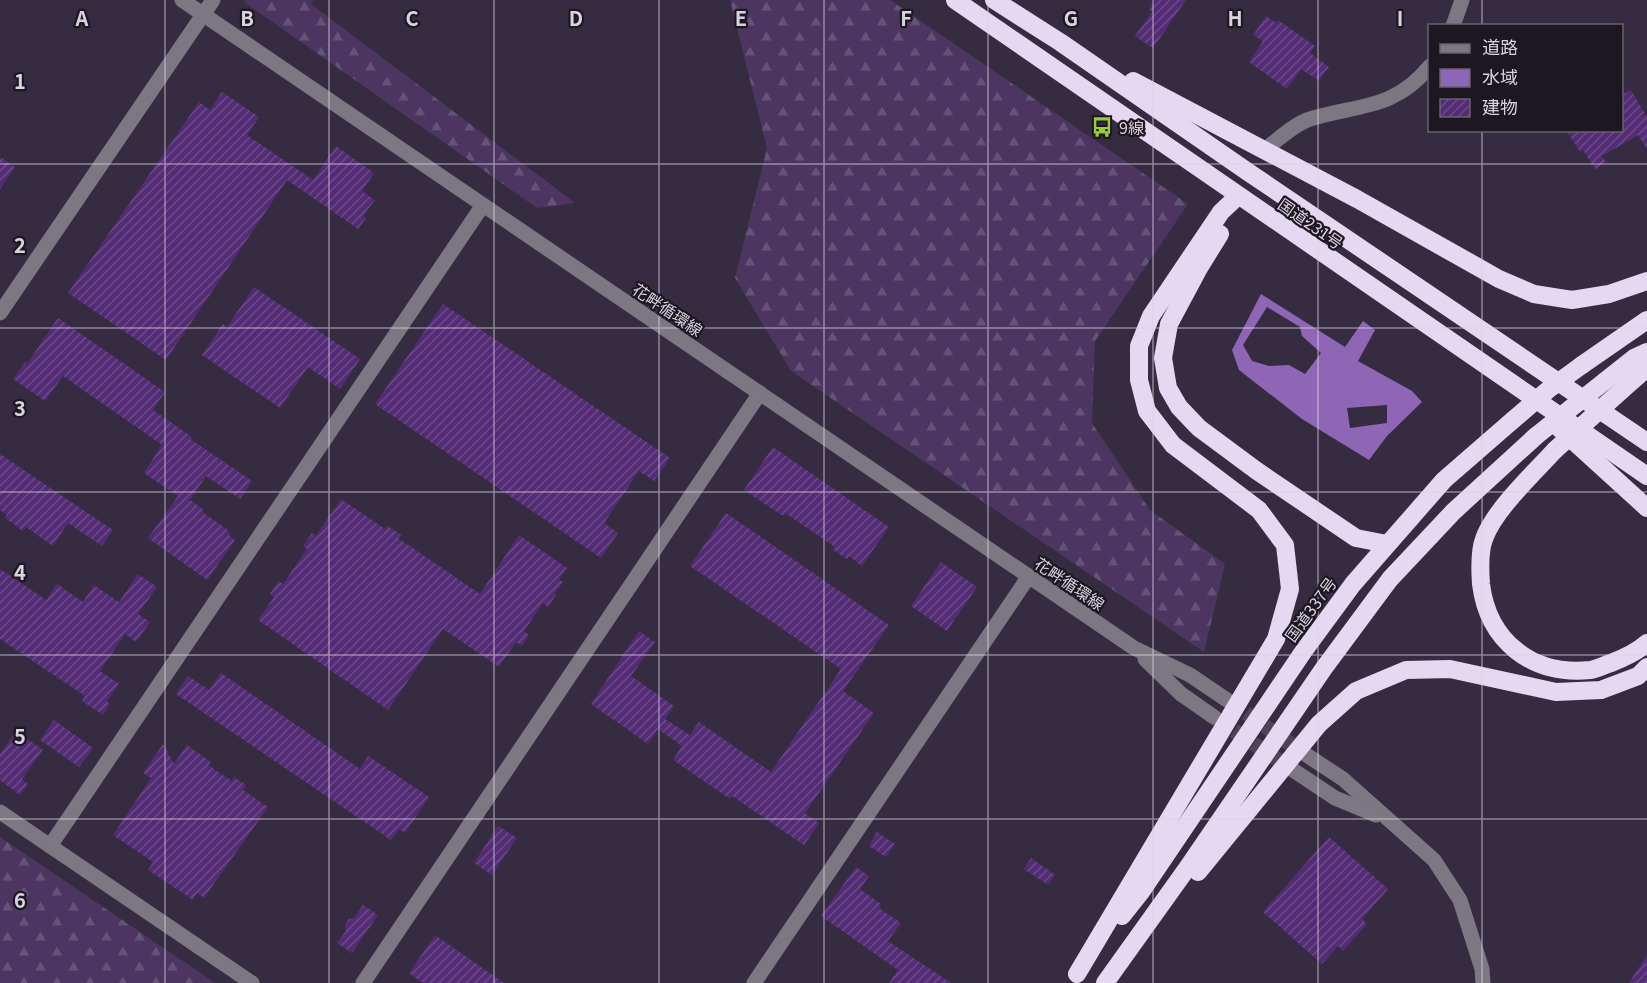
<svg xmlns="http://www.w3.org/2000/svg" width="1647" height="983" font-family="Georgia,'Noto Sans JP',serif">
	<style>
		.forest { fill: url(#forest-firs) }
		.water { fill: #8f66b5; fill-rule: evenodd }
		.building { fill: url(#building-hatch) }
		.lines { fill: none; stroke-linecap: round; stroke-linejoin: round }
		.minor-tunnel { stroke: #4e4559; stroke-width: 15; stroke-dasharray: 15 8; stroke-linecap: butt }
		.minor { stroke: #7c7782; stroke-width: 15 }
		.highway { stroke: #e4d8f2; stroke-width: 18 }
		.highway-bridge { stroke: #e4d8f2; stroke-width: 18 }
		.grid { fill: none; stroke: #d9d3e0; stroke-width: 1.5; stroke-opacity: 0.55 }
		.labels { text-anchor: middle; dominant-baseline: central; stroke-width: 4.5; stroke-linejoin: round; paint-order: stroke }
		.poi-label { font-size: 16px; fill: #d9d3e0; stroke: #1c1720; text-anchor: start }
		.street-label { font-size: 16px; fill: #d9d3e0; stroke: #1c1720 }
		.grid-label { font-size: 20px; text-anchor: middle; font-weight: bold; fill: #d9d3e0; stroke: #1c1720; stroke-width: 4.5; stroke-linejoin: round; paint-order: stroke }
	</style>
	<defs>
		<pattern id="forest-firs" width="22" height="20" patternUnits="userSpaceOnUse" patternTransform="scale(1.5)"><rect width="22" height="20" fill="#4c3661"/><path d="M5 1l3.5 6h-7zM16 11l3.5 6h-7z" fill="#655277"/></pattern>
		<pattern id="building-hatch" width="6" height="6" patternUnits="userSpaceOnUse" patternTransform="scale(1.5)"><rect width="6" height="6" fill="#542c76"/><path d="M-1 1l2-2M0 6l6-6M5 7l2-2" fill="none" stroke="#6c4a89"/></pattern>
	</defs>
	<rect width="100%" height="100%" fill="#362c41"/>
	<g class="forest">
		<polygon points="245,0 313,0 311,4 575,203 537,208 244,2"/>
		<polygon points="730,0 890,0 1188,204 1095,341 1092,423 1150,510 1225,564 1204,652 791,371 735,278 767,148"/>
		<polygon points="0,837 215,983 0,983"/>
	</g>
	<path class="water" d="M1261 294 1345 347 1363 321 1375 330 1358 361 1412 391 1422 402 1387 436 1369 460 1302 419 1239 370 1232 350ZM1267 307 1300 327 1302 336 1321 353 1305 374 1289 365 1269 366 1252 361 1243 345ZM1387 405V423L1350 428 1347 408Z"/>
	<g class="building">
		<polygon points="1154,0 1186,0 1153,48 1135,36 1152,12 1149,9"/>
		<polygon points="1266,16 1276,23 1278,20 1315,46 1310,53 1329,67 1319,81 1301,69 1287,89 1249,62 1263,41 1253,35"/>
		<polygon points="1631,90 1647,117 1647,149 1638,135 1602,156 1606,162 1595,169 1583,150 1580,152 1566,130 1622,130 1622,95"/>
		<polygon points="222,92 259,117 247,135 313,180 336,146 374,173 362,191 375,200 363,216 366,218 358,229 287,180 166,360 68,293 199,102 210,110"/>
		<polygon points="0,157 15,167 0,189"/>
		<polygon points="254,287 360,359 340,389 308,367 280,408 202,355 223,324 227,327"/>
		<polygon points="443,304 670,458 654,481 639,471 604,523 618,533 601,558 375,404"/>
		<polygon points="58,318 165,392 153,410 192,437 190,439 252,481 240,499 206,476 190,500 203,509 202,512 228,530 227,531 230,533 229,535 235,540 207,580 148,538 178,496 144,473 162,445 63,376 45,401 13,379 25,362 27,364"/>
		<polygon points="773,447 889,527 862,566 849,556 847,559 833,550 835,547 785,513 783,516 744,490"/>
		<polygon points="0,454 113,530 102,546 68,523 53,546 26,527 23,531 5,518 7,515 0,510"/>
		<polygon points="341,499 385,529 388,526 401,535 398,538 480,594 519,535 567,568 559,579 563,582 554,594 556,595 548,607 543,603 524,631 529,635 522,646 516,642 499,667 443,629 388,710 258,620 274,597 270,594 278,581 283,584 307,549 303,546 312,533 316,536"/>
		<polygon points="726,513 889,625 843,691 874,713 805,813 819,823 804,845 732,796 730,799 673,760 682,746 658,729 648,744 591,704 639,631 655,642 631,676 674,706 665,719 690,735 699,722 771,772 841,669 690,566"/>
		<polygon points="941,562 977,587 947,631 911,606"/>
		<polygon points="0,569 46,600 57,584 83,602 94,585 119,602 138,574 157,587 138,614 150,622 136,642 125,634 100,671 119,684 107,701 110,704 103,715 82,701 85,696 0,639"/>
		<polygon points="221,673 360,769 368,756 429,797 405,833 399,829 391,840 176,694 188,676 209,690"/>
		<polygon points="54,720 93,748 79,767 40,740"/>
		<polygon points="16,731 43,750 22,779 28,784 20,795 0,780 0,754"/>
		<polygon points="163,744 174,764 187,745 211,762 208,765 232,781 234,777 246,785 243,790 268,807 204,898 197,893 193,900 148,870 153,862 113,835 151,778 143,773"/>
		<polygon points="498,826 517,838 492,875 474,863"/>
		<polygon points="877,832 895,844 886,857 869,846"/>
		<polygon points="1329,837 1388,889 1362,919 1367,924 1343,951 1338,946 1322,964 1263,912"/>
		<polygon points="1031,858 1055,875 1048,885 1024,869"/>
		<polygon points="856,867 869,876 860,889 881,904 879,908 901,923 888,941 951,983 889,983 898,970 821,916"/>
		<polygon points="363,905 378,915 352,953 337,943 346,931 345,925 349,919 354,918"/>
		<polygon points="435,935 504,983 423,983 409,973"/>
		<polygon points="1647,955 1647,983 1629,983"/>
	</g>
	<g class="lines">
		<g class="minor-tunnel">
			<polyline points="1227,700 1305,754"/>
			<polyline points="1215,718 1293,770"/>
		</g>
		<g class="minor">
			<polyline points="182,0 1134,648 1190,675 1227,700"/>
			<polyline points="1453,26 1462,0"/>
			<path d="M1264 150C1278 140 1294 124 1310 119 1359 104 1394 110 1430 66"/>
			<polyline points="0,313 213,0"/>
			<polyline points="1145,659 1181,694 1214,717"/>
			<polyline points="1305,754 1343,779 1434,860 1460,900 1482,969 1483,983"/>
			<polyline points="1293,770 1335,798 1376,815"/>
			<polyline points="0,812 252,983"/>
			<polyline points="50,846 483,205"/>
			<polyline points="363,983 760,393"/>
			<polyline points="754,983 1029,576"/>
		</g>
		<g class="highway">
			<polyline points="955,0 1647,476"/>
			<polyline points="994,0 1060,42 1248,172 1647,442"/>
			<polyline points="1133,81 1357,199 1499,279 1534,294 1572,300 1609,294 1647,281"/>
			<polyline points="1220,234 1199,268 1169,324 1163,358 1168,388 1179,407 1199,428 1257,471 1356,538 1387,544"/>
			<polyline points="1582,365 1647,320"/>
			<polyline points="1605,381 1634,358 1647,352"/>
			<polyline points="1622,390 1647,368"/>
			<polyline points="1558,427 1647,508"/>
			<path d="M1555 450C1534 473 1494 510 1484 539 1479 552 1480 570 1481 584 1488 641 1532 676 1590 670 1597 669 1604 665 1611 663 1624 658 1637 652 1647 643"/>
			<polyline points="1198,872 1319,724 1356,691 1406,670 1450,669 1556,692 1601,690 1638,676 1647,667"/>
			<polyline points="1122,916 1141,892 1303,652 1353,584 1444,480 1513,420"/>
			<polyline points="1077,974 1276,639 1290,589 1285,545 1259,510 1173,445 1147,411 1139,380 1139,346 1151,316 1221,212 1238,196"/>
			<polyline points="1105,983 1188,867 1324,668 1390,579 1453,512 1536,436"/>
		</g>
		<g class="highway-bridge">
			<polyline points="1513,420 1549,389 1582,365"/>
			<polyline points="1536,436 1605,381"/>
			<polyline points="1555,450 1622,390"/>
		</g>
	</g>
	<path class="grid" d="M165 0V983M329 0V983M494 0V983M659 0V983M824 0V983M988 0V983M1153 0V983M1318 0V983M1482 0V26M1482 130V983M0 164H1647M0 328H1647M0 492H1647M0 655H1647M0 819H1647"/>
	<defs>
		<g id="bus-bare" transform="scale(1.62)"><path d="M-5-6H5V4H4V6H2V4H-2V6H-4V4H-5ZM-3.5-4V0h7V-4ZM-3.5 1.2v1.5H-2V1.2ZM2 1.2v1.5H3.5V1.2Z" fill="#9acb35" stroke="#1c1720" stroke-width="2.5" paint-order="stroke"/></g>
	</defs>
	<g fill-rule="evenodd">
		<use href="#bus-bare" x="1102" y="127"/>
	</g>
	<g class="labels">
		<g class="poi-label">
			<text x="1119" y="127">9線</text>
		</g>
		<g class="street-label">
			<text transform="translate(1311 223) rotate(35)">国道231号</text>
			<text transform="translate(668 309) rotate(34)">花畔循環線</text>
			<text transform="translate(1070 583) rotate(34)">花畔循環線</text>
			<text transform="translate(1310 609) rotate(-54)">国道337号</text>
		</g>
	</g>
	<g class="grid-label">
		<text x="82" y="26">A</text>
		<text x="247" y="26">B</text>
		<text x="412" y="26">C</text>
		<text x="576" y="26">D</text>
		<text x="741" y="26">E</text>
		<text x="906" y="26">F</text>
		<text x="1071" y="26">G</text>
		<text x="1235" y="26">H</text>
		<text x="1400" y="26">I</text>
		<text x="20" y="89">1</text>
		<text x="20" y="253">2</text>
		<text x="20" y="416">3</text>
		<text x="20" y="580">4</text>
		<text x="20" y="744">5</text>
		<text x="20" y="908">6</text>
	</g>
	<rect x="1428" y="24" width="195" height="108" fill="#1c1720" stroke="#68626d" stroke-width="1.5"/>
	<rect x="1440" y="44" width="30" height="9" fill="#7c7782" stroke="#68626d" stroke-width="1.5"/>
	<text x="1482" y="54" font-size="18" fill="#d9d3e0">道路</text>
	<rect x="1440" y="69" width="30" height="18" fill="#8f66b5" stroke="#68626d" stroke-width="1.5"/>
	<text x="1482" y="84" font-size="18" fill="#d9d3e0">水域</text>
	<rect x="1440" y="99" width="30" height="18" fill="url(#building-hatch)" stroke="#68626d" stroke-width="1.5"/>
	<text x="1482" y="114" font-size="18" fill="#d9d3e0">建物</text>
</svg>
